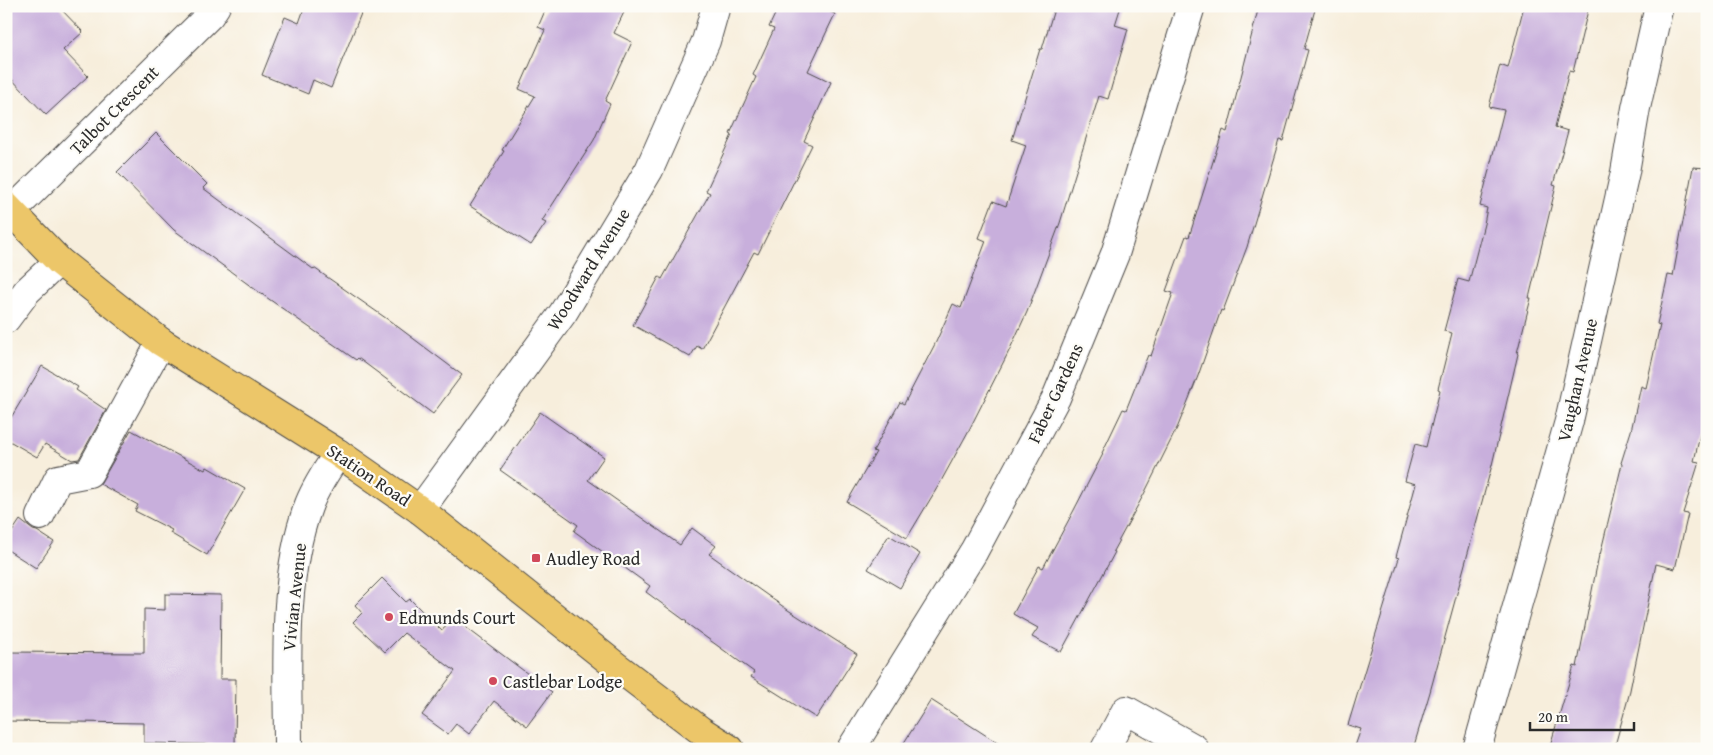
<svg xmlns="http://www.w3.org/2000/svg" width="1713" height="755" font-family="'Gentium Book Plus',serif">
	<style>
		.building { fill: #c8afdc }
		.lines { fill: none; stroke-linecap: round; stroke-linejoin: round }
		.minor-casing { stroke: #4a4846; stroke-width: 30 }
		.major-casing { stroke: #4a4846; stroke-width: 30 }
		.minor { stroke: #fff; stroke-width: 28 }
		.major { stroke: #ecc669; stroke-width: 28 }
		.poi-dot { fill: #d1495b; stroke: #fdfcf7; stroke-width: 2 }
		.labels { text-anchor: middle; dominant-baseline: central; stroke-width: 4.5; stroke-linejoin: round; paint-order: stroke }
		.street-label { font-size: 18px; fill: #2b2b2b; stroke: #fdfcf7 }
		.poi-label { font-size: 18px; fill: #2b2b2b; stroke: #fdfcf7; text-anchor: start }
	</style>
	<rect width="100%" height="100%" fill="#fdfcf7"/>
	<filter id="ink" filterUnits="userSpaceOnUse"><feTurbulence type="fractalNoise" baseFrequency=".02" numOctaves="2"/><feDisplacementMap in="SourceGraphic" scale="10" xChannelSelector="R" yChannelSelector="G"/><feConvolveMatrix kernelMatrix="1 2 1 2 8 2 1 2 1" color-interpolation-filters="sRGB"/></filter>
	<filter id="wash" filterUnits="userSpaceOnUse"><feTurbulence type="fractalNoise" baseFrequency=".0096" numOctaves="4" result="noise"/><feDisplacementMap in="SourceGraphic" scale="20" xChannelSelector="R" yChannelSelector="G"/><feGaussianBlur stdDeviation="1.12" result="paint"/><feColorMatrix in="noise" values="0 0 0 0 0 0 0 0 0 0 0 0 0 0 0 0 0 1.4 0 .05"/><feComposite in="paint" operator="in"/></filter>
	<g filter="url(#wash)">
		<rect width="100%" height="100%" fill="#f7eedc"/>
		<g id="blocks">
			<g class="building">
				<polygon points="6,6 58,6 83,32 63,50 88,76 46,115 6,73"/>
				<polygon points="305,6 364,6 331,88 313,80 308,94 262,75 285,17 299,23"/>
				<polygon points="547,6 627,6 614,33 632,42 605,101 610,104 594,140 542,221 546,223 531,245 470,206 504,151 502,150 535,96 519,89 545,30 538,27"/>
				<polygon points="779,6 818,6 835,14 808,71 831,82 804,141 812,145 758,254 754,252 702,349 697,346 690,357 633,325 659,277 662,279 710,193 706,191 732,135 730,134 756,77 753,75 774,29 769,27"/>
				<polygon points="1055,6 1121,6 1115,25 1128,29 1108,99 1099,96 1060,223 1027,312 1009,351 969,430 940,483 907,538 847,502 876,452 873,451 900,402 904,404 936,342 953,304 961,308 986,241 979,238 993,201 1006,206 1026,145 1012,140 1040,49 1042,49"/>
				<polygon points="1259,6 1316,6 1304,49 1308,50 1283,141 1279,140 1247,247 1223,311 1221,310 1198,376 1178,426 1144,494 1113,551 1115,552 1061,652 1032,637 1038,628 1013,614 1039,566 1043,568 1073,512 1103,454 1102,453 1123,409 1126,410 1148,355 1151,356 1173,293 1166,291 1186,236 1189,237 1223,130 1227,132"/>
				<polygon points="1524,6 1589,6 1573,72 1569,71 1555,127 1568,131 1553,185 1556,186 1529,298 1531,298 1517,353 1518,354 1492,465 1430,692 1413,749 1354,749 1361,729 1348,725 1399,558 1396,557 1416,484 1405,481 1415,444 1426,447 1440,390 1438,389 1452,333 1444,331 1458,279 1469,282 1484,224 1487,208 1480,206 1504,110 1489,107 1500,65 1508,68"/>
				<polygon points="156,133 207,184 203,188 313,269 314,268 390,321 462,375 433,414 358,358 356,360 256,290 174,230 117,172"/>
				<polygon points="1693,167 1707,168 1707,405 1694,461 1699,462 1683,513 1688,514 1675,569 1656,564 1629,695 1614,749 1549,749 1574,666 1577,667 1599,555 1600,555 1622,464 1621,463 1631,431 1641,386 1646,388 1660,325 1657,324 1668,275 1673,276"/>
				<polygon points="42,366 78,387 76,390 106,410 79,459 72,460 45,444 37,457 6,439 6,426"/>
				<polygon points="540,412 604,457 588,480 680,545 692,528 716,546 709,554 788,610 857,654 816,718 751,677 754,672 686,623 687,622 646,592 650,586 574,531 578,525 500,470"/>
				<polygon points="131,430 205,470 207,467 245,489 207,555 170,533 172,530 135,511 138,505 100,484"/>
				<polygon points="20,520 33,530 37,531 54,542 36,568 6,549 6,541"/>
				<polygon points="889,535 920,554 900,588 868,569"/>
				<polygon points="382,578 406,602 410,599 442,631 452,617 552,692 527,726 494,701 469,734 456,724 448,734 422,715 455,671 404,633 385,652 353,622 362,613 355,605"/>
				<polygon points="165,594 221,595 220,679 236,679 235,745 144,743 144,723 6,721 6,652 144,653 144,609 165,610"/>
				<polygon points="931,700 1007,749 900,749"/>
			</g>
		</g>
	</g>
	<g filter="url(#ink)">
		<use href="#blocks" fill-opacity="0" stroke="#4a4846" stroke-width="1"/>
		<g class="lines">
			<g class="minor-casing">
				<g id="minor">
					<polyline points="11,212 210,15 216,6"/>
					<polyline points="6,319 27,291 59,261"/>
					<polyline points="420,510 563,313 649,170 706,41 716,6"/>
					<polyline points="40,516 58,479 89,473 161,342"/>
					<path d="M288 749C288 672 281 580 308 507 315 487 327 471 338 453"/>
					<polyline points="851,749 974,551 1056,398 1115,254 1191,6"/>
					<polyline points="1105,749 1126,710 1194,748"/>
					<polyline points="1477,749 1569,421 1625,172 1636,108 1659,6"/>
				</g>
			</g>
			<g class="major-casing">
				<polyline id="major" points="6,206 59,261 161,342 338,453 420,510 616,666 700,730 730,749"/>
			</g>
			<use href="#minor" class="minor"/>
			<use href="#major" class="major"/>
		</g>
	</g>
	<g class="poi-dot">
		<rect x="531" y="553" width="10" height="10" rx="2.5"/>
		<circle cx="389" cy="617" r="5"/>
		<circle cx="493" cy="681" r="5"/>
	</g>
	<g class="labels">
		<g class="street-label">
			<text transform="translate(114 110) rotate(-45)">Talbot Crescent</text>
			<text transform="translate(588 269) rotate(-58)">Woodward Avenue</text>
			<text transform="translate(1577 380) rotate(-77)">Vaughan Avenue</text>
			<text transform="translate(1055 393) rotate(-65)">Faber Gardens</text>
			<text transform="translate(369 475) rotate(34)">Station Road</text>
			<text transform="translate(294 597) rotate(-84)">Vivian Avenue</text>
		</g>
		<g class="poi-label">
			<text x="546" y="558">Audley Road</text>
			<text x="399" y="617">Edmunds Court</text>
			<text x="503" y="681">Castlebar Lodge</text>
		</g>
	</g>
	<rect width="1713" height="755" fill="none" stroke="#fdfcf7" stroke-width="25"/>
	<path d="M1530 722v8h104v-8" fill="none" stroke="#2b2b2b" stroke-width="2.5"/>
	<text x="1538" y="722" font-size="15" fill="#2b2b2b" stroke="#fdfcf7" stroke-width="4" paint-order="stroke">20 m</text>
</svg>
